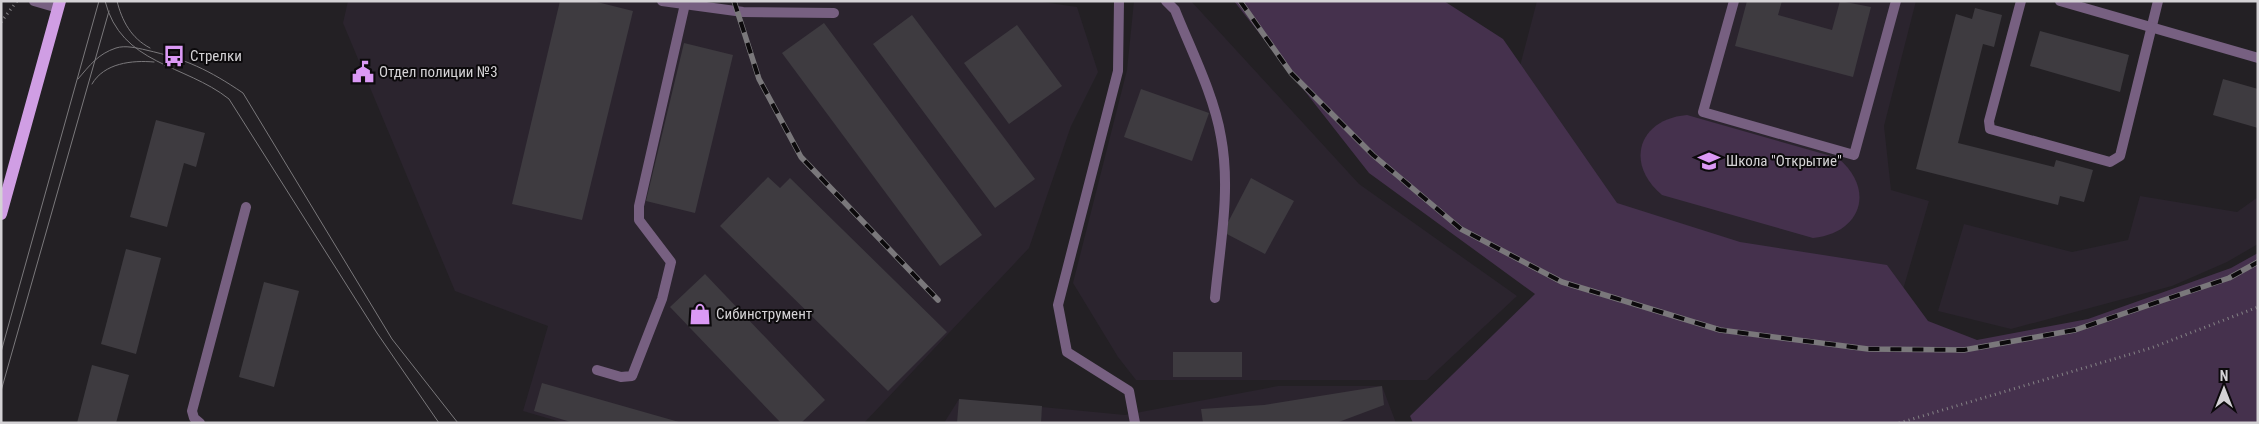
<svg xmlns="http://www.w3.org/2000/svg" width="2259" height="424" font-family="'Roboto Condensed',sans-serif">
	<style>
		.built { fill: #2b242e }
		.green { fill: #45314d }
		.building { fill: #3e3b40 }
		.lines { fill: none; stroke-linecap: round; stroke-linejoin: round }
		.path { stroke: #848285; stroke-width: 3; stroke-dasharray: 1 4; stroke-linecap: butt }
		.lane { stroke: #776081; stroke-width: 10 }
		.street { stroke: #776081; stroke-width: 10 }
		.primary { stroke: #d09ee4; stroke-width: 12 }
		.tram { stroke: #7a787b; stroke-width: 1 }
		.rail-casing { stroke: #7a787b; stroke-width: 5.5 }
		.rail { stroke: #0c0a0c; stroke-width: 4; stroke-dasharray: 11; stroke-linecap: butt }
		.labels { text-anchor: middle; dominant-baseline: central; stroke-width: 4; stroke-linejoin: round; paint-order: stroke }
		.poi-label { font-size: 15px; fill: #d4d2d5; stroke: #0c0a0c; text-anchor: start }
	</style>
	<rect width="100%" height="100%" fill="#232024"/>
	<g class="built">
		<polygon points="348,1 1036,1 1077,7 1098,72 1071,126 1029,248 864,423 564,423 523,411 548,326 455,291 343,23"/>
		<polygon points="1134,1 1191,1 1359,184 1517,296 1427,380 1136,380 1118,357 1073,283 1127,70"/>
		<polygon points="1537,1 1916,1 1884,126 1891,190 1929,201 1897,310 1600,235 1503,131"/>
		<polygon points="2140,196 2237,212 2258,197 2258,244 2227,262 2172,286 2011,329 1938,311 1964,224 2072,252 2128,240"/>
		<polygon points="1278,386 1382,386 1396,423 944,423 959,399 1125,415"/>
	</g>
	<g class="green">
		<polygon points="1234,1 1444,1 1503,39 1617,203 1740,242 1887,265 1928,321 1977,340 2088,319 2231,268 2258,253 2258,423 1413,423 1410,416 1535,294 1369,173"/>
		<path d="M1687 115 1838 158C1876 190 1861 233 1813 238L1662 195C1624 163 1639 119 1687 115Z"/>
	</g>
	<g class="building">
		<polygon points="560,1 593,1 633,11 582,220 512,204"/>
		<polygon points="1747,1 1782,1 1778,15 1832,30 1840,1 1871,7 1853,77 1735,46"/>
		<polygon points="1975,8 2002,15 1994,47 1983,44 1958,143 2054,167 2056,160 2093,170 2084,202 2060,196 2058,205 1916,169 1956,14 1972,19"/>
		<polygon points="912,15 1035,179 995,208 873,44"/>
		<polygon points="824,23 982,235 940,266 782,53"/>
		<polygon points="1017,25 1062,86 1009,124 964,63"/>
		<polygon points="2040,31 2129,55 2120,92 2030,66"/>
		<polygon points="684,43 733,55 695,213 646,201"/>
		<polygon points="2223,79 2258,89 2258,128 2213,115"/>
		<polygon points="1141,89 1209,113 1192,161 1124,137"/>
		<polygon points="156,120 205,133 196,167 184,163 167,227 130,217"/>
		<polygon points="768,177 780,188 790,178 947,332 888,391 720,226"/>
		<polygon points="1251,178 1294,201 1265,254 1223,232"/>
		<polygon points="126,249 161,258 136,354 101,344"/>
		<polygon points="705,274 825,400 801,423 781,423 670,307"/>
		<polygon points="264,282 299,291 274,387 239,377"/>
		<rect x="1173" y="352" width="69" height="25"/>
		<polygon points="92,365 129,375 116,423 77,423"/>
		<polygon points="542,383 679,422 679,423 574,423 534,411"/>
		<polygon points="1382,386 1384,405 1336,423 1203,423 1201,409 1264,405"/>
		<polygon points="959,399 1042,406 1041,423 957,423"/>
	</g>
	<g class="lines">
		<g class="path">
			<polyline points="1,22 17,1"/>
			<polyline points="1899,423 2151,348 2258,307"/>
		</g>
		<g class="lane">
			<polyline points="34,1 58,8"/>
			<polyline points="662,1 743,12 834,13"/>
			<polyline points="1119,1 1118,71 1058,305 1067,352 1129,391 1135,423"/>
			<path d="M1166 1 1175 10C1191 50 1214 95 1221 137 1231 190 1220 245 1215 298"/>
			<polyline points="1734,1 1703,112 1854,155 1896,1"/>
			<polyline points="2021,1 1989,121 1990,129 2110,162 2120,156 2158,1"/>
			<polyline points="597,370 621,377 632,376 662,299 671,262 639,220 639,206 685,4"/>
			<polyline points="200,423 194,418 192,411 246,207"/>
		</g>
		<polyline class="street" points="2060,1 2258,58"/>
		<polyline class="primary" points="1,214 60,1"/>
		<g class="tram">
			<path d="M105 1C121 65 185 64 229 99L377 333 439 423"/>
			<path d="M117 1C122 21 131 38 150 48"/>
			<path d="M78 79C90 65 98 54 116 48 125 45 137 48 146 50 186 59 209 70 243 93L392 339 458 423"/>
			<path d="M92 84C104 63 132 60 154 62"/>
			<polyline points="1,352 99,1"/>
			<polyline points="1,391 109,11"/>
		</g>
		<g class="rail-casing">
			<g id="rail">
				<polyline points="734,1 759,79 801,157 938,300"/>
				<polyline points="1240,1 1291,73 1373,155 1461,229 1562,282 1720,330 1868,349 1964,350 2075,330 2229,278 2258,262"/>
			</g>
		</g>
		<use href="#rail" class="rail"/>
	</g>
	<defs>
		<g id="bus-bare" transform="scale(1.725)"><path d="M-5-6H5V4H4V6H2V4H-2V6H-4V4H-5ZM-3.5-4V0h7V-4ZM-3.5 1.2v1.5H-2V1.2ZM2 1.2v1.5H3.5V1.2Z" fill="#db99f5" stroke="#0c0a0c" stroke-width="2.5" paint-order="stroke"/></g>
		<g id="civic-bare" transform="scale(1.725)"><path d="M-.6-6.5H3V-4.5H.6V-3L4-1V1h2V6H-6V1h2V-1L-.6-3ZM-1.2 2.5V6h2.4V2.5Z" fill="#db99f5" stroke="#0c0a0c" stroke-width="2.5" paint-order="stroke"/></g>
		<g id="school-bare" transform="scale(1.725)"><path d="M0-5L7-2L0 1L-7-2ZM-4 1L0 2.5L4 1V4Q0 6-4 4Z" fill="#db99f5" stroke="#0c0a0c" stroke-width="2.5" paint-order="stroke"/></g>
		<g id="shop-bare" transform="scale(1.725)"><path d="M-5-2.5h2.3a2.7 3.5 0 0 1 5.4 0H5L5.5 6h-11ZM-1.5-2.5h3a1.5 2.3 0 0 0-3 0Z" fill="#db99f5" stroke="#0c0a0c" stroke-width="2.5" paint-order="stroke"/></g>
	</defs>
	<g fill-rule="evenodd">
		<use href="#bus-bare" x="174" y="56"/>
		<use href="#civic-bare" x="363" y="72"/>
		<use href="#school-bare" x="1709" y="161"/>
		<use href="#shop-bare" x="700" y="314"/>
	</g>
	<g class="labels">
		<g class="poi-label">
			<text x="190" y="56">Стрелки</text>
			<text x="379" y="72">Отдел полиции №3</text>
			<text x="1726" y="161">Школа "Открытие"</text>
			<text x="716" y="314">Сибинструмент</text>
		</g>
	</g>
	<rect width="2259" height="424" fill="none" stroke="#d4d2d5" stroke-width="5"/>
	<g transform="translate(2224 389)" stroke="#0c0a0c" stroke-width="4" paint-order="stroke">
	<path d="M0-4L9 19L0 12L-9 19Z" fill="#d4d2d5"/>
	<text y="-8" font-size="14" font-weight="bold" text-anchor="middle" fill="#d4d2d5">N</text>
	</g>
</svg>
